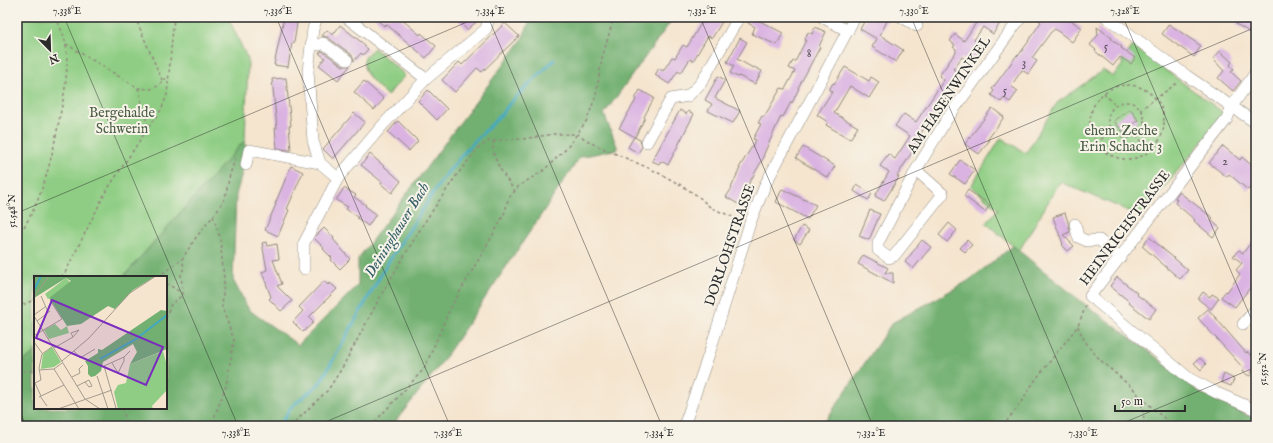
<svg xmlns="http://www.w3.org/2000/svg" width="1273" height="443" font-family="'IM FELL English',serif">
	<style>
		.green { fill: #8ecd83; stroke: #5c7c57 }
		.forest { fill: #72b071; stroke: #4e6e4e }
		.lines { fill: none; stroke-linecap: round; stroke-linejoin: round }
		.stream { stroke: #42a8c2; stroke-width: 3 }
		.building { fill: #dab3e2 }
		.minor-casing { stroke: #90887d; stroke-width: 12 }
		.path { stroke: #90887d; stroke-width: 1.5; stroke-dasharray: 3 3; stroke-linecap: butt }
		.minor { stroke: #fff; stroke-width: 11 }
		.ticks { fill: none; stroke: #2b2b2b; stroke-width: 1; stroke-opacity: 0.45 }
		.labels { text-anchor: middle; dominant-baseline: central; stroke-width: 4; stroke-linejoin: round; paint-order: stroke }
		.number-label { font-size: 12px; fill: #574d59 }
		.street-label { font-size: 14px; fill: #2b2b2b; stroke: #f7f3e8 }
		.park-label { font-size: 14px; fill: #495c45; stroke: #f7f3e8 }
		.water-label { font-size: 15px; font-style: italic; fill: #345d67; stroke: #f7f3e8 }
		.inset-river { fill: none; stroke: #42a8c2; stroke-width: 2 }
		.inset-road { fill: none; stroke: #a49b8d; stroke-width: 1 }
		.view { fill: #7b2cbf; fill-opacity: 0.15; stroke: #7b2cbf; stroke-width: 2 }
		.inset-edge { fill: none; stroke: #2b2b2b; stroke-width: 2 }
		.neatline { fill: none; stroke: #2b2b2b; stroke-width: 1.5 }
		.ticks-label { font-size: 10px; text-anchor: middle; fill: #2b2b2b }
	</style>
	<rect width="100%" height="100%" fill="#f7f3e8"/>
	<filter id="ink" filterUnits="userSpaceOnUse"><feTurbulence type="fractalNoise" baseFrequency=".025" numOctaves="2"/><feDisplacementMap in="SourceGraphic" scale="8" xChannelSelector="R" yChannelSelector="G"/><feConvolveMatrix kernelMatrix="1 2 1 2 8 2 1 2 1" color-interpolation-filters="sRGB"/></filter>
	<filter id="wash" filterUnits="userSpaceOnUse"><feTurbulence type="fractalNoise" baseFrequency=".012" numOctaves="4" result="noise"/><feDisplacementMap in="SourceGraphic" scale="16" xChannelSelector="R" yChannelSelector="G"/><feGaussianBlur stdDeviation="0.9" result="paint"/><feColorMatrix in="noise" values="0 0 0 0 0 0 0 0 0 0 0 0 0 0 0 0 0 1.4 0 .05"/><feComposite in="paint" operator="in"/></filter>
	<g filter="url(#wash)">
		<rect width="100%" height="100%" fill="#f5e5cf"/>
		<g class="green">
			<polygon points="17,17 228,17 248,60 245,140 123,277 35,277 35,352 17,367"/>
			<polygon points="1133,46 1225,114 1140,216 1060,182 1019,251 986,223 998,209 971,186 1001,138 1026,153 1057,103 1103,70 1113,77 1123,64 1121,62"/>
			<path d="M374 48 405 75 387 96C379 86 358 72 365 57 367 54 371 51 374 48Z"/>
		</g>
		<g class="forest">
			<polygon points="532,17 674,17 604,114 618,149 580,157 440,365 392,426 17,426 17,367 35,352 35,408 166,408 166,277 123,277 245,140 247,155 236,195 233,280 249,310 298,345 358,285 358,259 521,41"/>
			<polygon points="1013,246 1082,302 1150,352 1200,393 1256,419 1256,426 822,426 892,323 968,281"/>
		</g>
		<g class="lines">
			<polyline class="stream" points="280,426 291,407 320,383 387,264 443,178 468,148 500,116 511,102 554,60"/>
		</g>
		<g id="blocks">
			<g class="building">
				<polygon points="286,17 298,17 294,43 292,43 288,67 274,65 284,18 286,18"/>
				<polygon points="374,17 399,17 420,35 421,33 436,46 426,58 386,24 384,26"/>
				<polygon points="456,17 482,17 467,30"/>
				<polygon points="705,17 723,17 722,22 712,38 708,36 693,61 690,59 681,73 678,71 669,84 655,75 659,68 663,71 672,57 675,58 683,45 687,47"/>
				<polygon points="752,17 783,33 777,45 752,34 755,27 748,23"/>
				<polygon points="867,17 889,17 880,35 903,50 896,62 872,47 877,39 860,29"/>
				<polygon points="980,17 1004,17 993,34 983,27 974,40 983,46 971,63 962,57 953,69 962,75 916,140 919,141 897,176 899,177 884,201 875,196 889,172 880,166 888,154 895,159 910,136 895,126 904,114 916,122 944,80 939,76 956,52 956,49 953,47 955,45 950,41 955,34 964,41"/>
				<polygon points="1035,17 1066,17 1082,28 1072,42 1055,29 1051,32 1032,58 1037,61 1028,74 1022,70 1011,86 1018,91 1010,102 1004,98 1001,102 991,95 994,91 992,89 1017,55 1018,56 1029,41 1028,41 1041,22"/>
				<polygon points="1240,17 1246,17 1256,23 1256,36 1236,24"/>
				<polygon points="505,23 519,36 482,72 477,68 455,92 442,80 459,62 462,65"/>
				<polygon points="1169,24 1201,46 1194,57 1162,34"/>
				<polygon points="340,25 365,45 364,46 368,49 363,55 361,53 354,61 353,57 351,54 327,37 322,36 327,30 333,35"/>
				<polygon points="815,27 826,32 821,42 819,47 820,47 798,88 799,88 792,103 791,102 783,117 781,116 763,156 764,157 748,185 750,186 744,195 745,196 740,205 726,197 732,188 731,188 740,168 739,168 756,140 753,139 761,124 758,123 762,116 764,117 781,88 785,89 795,71 789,68 793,61 795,62 806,40 805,39 808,32 812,34"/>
				<polygon points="1097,27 1112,38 1111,39 1122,47 1121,48 1135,58 1131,64 1120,57 1113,66 1095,51 1096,50 1090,45 1098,35"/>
				<polygon points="740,38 747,42 737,59 753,68 754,67 762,71 755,84 739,76 738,77 730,73 734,66 727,62"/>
				<polygon points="322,51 343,66 350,66 338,80 319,65 325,58 319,53"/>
				<polygon points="1220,51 1232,62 1230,65 1234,69 1231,72 1241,81 1233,91 1218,78 1224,71 1213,59"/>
				<polygon points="845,67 869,81 871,77 879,82 869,98 850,86 834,113 858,127 850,139 826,125 828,122 817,115 832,92 829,90 833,83 834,84"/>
				<polygon points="718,76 725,80 715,98 740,111 733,123 708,111 712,104 705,100"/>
				<polygon points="286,78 291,126 289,126 291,150 288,150 277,148 275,128 277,128 272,79"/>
				<polygon points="364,81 384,99 374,110 354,92"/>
				<polygon points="428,90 447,109 437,120 418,101"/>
				<polygon points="640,90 654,98 644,117 645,118 635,137 619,128 636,100 635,99"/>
				<polygon points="992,108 1004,117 988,139 989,141 979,154 965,144"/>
				<polygon points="1130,109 1138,120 1123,132 1114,121"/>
				<polygon points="680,110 686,114 688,111 694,114 668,165 661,161 659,164 652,161"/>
				<polygon points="354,113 365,122 333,159 323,149"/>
				<polygon points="398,121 418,141 409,151 388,132"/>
				<polygon points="634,137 640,140 642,147 638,153 628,147"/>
				<polygon points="1223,146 1240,160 1242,157 1256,169 1256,181 1248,190 1229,174 1227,177 1209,163"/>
				<polygon points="803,147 835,166 828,178 796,158"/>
				<polygon points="370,154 401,181 392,193 381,184 382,182 361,165"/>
				<polygon points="960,160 975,170 965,184 950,174"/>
				<polygon points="291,166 303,172 287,209 289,210 278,236 265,230 276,204 275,204"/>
				<polygon points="857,185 872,194 868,200 854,191"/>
				<polygon points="344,188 356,195 354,197 366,205 365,206 376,214 368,226 357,218 358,217 346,209 348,207 336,200"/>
				<polygon points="782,189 816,205 808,219 776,202"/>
				<polygon points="968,190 990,205 985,212 964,196"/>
				<polygon points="1179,192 1213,218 1211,220 1220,228 1213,237 1194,221 1195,220 1175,203 1177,200 1175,198"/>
				<polygon points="870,210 880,214 869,240 859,236"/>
				<polygon points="1065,213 1068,222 1070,232 1063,235 1074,246 1068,251 1062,245 1063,244 1053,217"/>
				<polygon points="949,223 957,230 947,242 939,235"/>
				<polygon points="802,226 809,230 800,244 794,240"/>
				<polygon points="324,228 334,238 333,239 350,259 340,269 331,260 332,258 323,249 324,248 314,238"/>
				<polygon points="1256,236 1256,280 1235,307 1221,297 1226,291 1227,292 1240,274 1236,270 1242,263 1233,256 1239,250 1243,253"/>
				<polygon points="1149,237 1188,270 1180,279 1142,246"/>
				<polygon points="922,240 931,247 913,269 905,262"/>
				<polygon points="967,240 972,245 965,252 960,248"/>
				<polygon points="266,242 267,246 277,244 279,259 273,260 282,284 277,286 292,301 281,311 269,299 271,297 262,272 267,270 262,243"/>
				<polygon points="863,255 888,268 885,273 893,273 893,283 858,264"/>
				<polygon points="1117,277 1137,293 1136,294 1156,309 1149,319 1129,303 1130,302 1110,286"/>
				<polygon points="324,281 328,285 330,283 337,289 309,317 314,322 303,332 293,322 303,311 299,307"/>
				<polygon points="1203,292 1210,297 1212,294 1219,298 1211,309 1198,299"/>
				<polygon points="1208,309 1246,353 1247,352 1256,359 1256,364 1250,376 1242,372 1244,369 1198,318"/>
				<polygon points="1200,358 1206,364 1201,370 1194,363"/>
				<polygon points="1224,374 1234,379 1231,386 1221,382"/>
			</g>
		</g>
	</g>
	<g filter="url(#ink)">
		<use href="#blocks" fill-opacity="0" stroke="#90887d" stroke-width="1"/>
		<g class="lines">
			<g class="minor-casing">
				<g id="minor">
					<polyline points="317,17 313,29 308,71 313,141 320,163 338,178"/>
					<polyline points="346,17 426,79"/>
					<polyline points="822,17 848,31"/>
					<polyline points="902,17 917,26"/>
					<polyline points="1106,17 1187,76 1256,123"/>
					<polyline points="312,44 319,45 323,43 347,60"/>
					<polyline points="1256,72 1232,106 1227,119 1090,296 1190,379 1217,393 1256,410"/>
					<polyline points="647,142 671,99 688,96 701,83 739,17"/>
					<polyline points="246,165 249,150 320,163"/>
					<polyline points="916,170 943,194 894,256 889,258 878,250 878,243 916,170 947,119 1021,17"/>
					<polyline points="1075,224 1078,237 1087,241 1099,240 1121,258"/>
					<polyline points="304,269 304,243 338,178 381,127 426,79 486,29 489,17"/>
					<polyline points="1243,324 1256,309"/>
					<polyline points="684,426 710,351 750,223 766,183 855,17"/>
				</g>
			</g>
			<g class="path">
				<polyline points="135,17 162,80"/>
				<polyline points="66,44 138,88 151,89 160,85 162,80 168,78"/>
				<circle cx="1127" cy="122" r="37"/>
				<polyline points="138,88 148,127"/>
				<polyline points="1104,93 1115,105"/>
				<circle cx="1126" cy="120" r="18"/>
				<polyline points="1140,110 1177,83"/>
				<polyline points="1136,135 1150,151"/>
				<path d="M492 142 494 143C489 156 507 180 515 191"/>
				<polyline points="1096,143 1111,132"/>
				<polyline points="213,216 220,238 224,279 222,307 234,340 226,386 215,415 215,426"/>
				<path d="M17 237C42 204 51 161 59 121 64 95 69 73 66 46 65 36 59 26 56 17"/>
				<polyline points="61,277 65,273 105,193 148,128 161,110 167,95 174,17"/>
				<polyline points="158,277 182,259"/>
				<polyline points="166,283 174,288 183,294"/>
				<polyline points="17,302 25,304 35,299"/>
				<polyline points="166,318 171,304 183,295 181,275 184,267 182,259 197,236 218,210 225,198 230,174 236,157"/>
				<path d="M1078 326C1086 350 1105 364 1123 380 1129 385 1137 391 1140 398 1143 407 1144 417 1144 426"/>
				<polyline points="17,371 35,371"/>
				<polyline points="1140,397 1173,426"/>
				<polyline points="123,408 126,426"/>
				<polyline points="291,426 328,390 342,368 385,288 424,223 454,179 478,148 489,141 523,139 554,134 577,134 591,143 653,170 679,184 698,196 711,208 741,220"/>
				<polyline points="371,426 424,369 450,309 499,224 505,212 508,199 519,186 544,170 567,148 587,120 596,95 602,58 614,17"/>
				<polyline points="1003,426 1017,408 1036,379 1078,326 1086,305"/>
			</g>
			<use href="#minor" class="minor"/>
		</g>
	</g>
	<path class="ticks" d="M64 17 238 426M276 17 450 426M488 17 662 426M700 17 873 426M911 17 1085 426M1123 17 1256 330M17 213 479 17M17 404 26 426M316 426 1256 27M1116 426 1256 367"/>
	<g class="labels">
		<g class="number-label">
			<text x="1106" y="46">5</text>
			<text x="809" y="53">8</text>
			<text x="1024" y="62">3</text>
			<text x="1005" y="90">5</text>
			<text x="1225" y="161">2</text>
		</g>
		<g class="street-label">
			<text transform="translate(949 95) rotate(-56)">AM HASENWINKEL</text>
			<text transform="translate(1125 228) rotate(-53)">HEINRICHSTRASSE</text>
			<text transform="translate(730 245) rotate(-71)">DORLOHSTRASSE</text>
		</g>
		<g class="park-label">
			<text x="122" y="113">Bergehalde<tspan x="122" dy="16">Schwerin</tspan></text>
			<text x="1121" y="131">ehem. Zeche<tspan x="1121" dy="16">Erin Schacht 3</tspan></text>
		</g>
		<g class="water-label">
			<text transform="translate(397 230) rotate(-58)">Deininghauser Bach</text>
		</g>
	</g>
	<g transform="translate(34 276)">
		<rect width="133" height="133" fill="#f5e5cf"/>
		<path d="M32 2 37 7 14 23 11 18ZM21 48 27 54 33 50 35 57 15 63 10 54ZM18 71 27 86 20 91 7 93 9 78ZM129 75 133 90V114L118 130 119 133H84L80 116 84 109 92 107 96 88Z" fill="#8ecd83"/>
		<path d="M0 0H122L99 14 81 33 74 30 47 48 33 50 15 22 37 5 32 2 0 22ZM127 34 133 35V73L96 88 103 76 99 68 69 86 67 95 61 100 57 101 54 98V90L51 85 64 77V73L68 74Z" fill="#72b071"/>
		<path class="inset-river" d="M0 14 7 0M66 83 102 63 133 39"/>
		<path class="inset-road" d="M7 20 14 36M0 21 15 0M0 39 11 31M0 40 51 123 66 133M3 45 16 35M1 59 28 43 16 24M0 66 8 77M20 72 39 61 45 54 37 57 39 61M40 75 46 82 61 73M28 85 55 62 96 17 122 0M78 87 84 97 90 85V81M20 93 45 133M5 94 20 93 28 87M63 100 74 133M38 101 46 97 45 93 49 89M43 110 55 104 58 110 55 111 51 106M6 120 13 130M7 120 1 107 7 104 5 92 8 78 19 70M5 121 30 109M82 132 70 90 90 81 96 75M24 133 78 114"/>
		<path class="view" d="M18 24 129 71 112 109 2 62Z"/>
		<rect width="133" height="133" class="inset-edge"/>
	</g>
	<rect width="1273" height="443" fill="none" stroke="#f7f3e8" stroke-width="44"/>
	<g transform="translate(50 50) rotate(157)" stroke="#f7f3e8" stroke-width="3" paint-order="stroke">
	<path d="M0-3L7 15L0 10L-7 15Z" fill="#2b2b2b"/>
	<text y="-6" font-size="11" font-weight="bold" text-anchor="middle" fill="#2b2b2b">N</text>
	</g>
	<path d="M1115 405v6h70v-6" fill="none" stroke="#2b2b2b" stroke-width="2"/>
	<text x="1121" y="405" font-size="12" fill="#2b2b2b" stroke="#f7f3e8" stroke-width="3" paint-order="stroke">50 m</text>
	<rect x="22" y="22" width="1229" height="399" class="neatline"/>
	<g class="ticks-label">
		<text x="67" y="14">7.338°E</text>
		<text x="278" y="14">7.336°E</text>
		<text x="490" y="14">7.334°E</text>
		<text x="702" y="14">7.332°E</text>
		<text x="914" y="14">7.330°E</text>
		<text x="1125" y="14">7.328°E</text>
		<text transform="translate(11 211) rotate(-90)" y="4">51.548°N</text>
		<text transform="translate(1262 369) rotate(-90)" y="4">51.552°N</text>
		<text x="236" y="436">7.338°E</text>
		<text x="448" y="436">7.336°E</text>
		<text x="659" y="436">7.334°E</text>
		<text x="871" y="436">7.332°E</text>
		<text x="1083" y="436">7.330°E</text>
	</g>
</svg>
